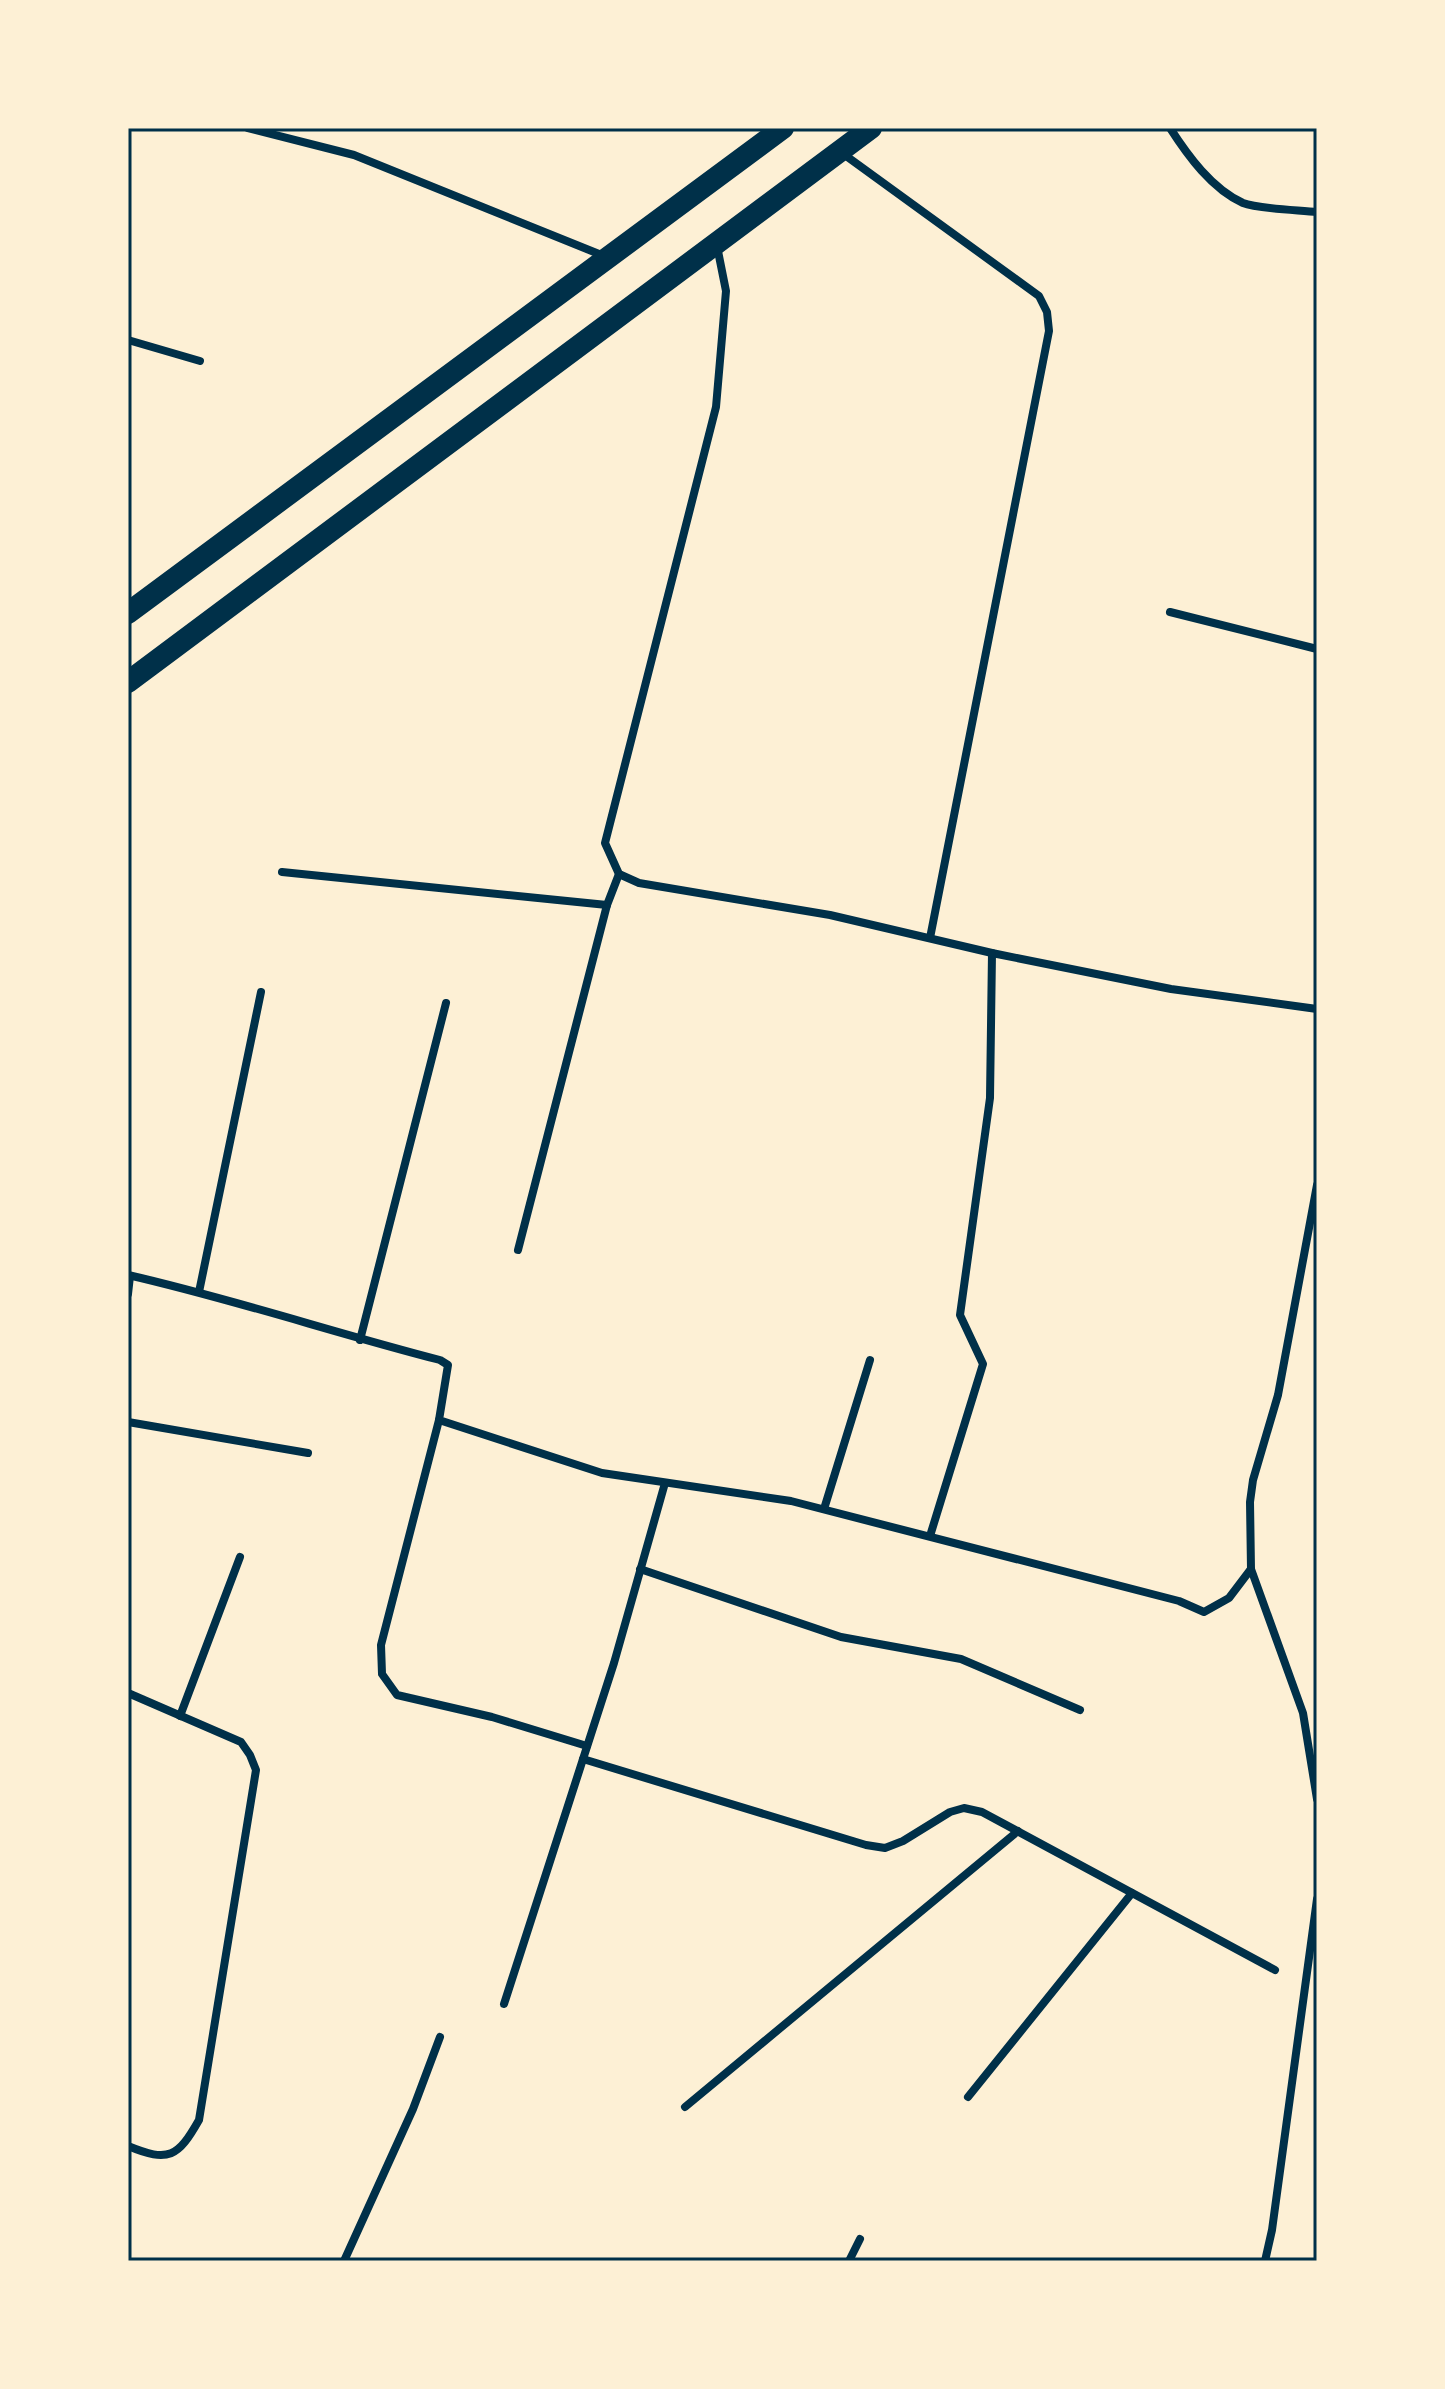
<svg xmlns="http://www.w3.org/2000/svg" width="1445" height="2389" font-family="'Golos Text',sans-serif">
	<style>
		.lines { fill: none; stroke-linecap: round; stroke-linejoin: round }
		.minor { stroke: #003049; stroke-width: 8 }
		.trunk { stroke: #003049; stroke-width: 22 }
		.neatline { fill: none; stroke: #003049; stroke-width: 3 }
	</style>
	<rect width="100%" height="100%" fill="#fdf0d5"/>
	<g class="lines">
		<g class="minor">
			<polyline points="248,128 354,155 604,256"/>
			<path d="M1170 128C1188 156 1212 189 1243 203 1258 209 1299 210 1317 212"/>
			<polyline points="842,153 1039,296 1047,312 1049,331 930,938"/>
			<polyline points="717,246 726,291 716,407 605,843 619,874 639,883 830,915 992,953 1171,989 1317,1009"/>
			<polyline points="128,340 200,361"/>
			<polyline points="1170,612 1317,649"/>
			<polyline points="282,872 607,905"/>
			<polyline points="518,1250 607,905 619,874"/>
			<path d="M128 1275C233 1299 335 1333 440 1360L448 1365 439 1420 602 1473 791 1501 1179 1601 1204 1612 1229 1598 1251 1569 1250 1502 1253 1480 1278 1395 1317 1185"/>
			<polyline points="199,1292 261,992"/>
			<polyline points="128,1294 130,1276"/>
			<polyline points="360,1340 446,1003"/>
			<polyline points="439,1420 381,1645 382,1674 397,1695 492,1717 587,1746"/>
			<polyline points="128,1422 308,1453"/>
			<polyline points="824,1509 870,1360"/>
			<polyline points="930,1536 983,1364 960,1315 990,1098 992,953"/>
			<polyline points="640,1569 841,1637 961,1659 1080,1710"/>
			<polyline points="1251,1569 1303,1713 1317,1799"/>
			<path d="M128 1693 241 1742 250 1755 256 1770 199 2120C178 2157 169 2163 128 2146"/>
			<polyline points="180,1716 240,1557"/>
			<polyline points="583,1759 866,1845 885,1848 903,1841 950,1812 964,1808 982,1812 1275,1970"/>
			<polyline points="504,2004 614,1663 665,1483"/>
			<polyline points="968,2097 1132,1893"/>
			<polyline points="685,2107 1018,1831"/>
			<polyline points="344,2261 413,2109 440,2037"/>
			<polyline points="849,2261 860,2239"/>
			<polyline points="1265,2261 1272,2230 1317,1899"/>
		</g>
		<g class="trunk">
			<polyline points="128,613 783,128"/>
			<polyline points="128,682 871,128"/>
		</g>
	</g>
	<rect width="1445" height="2389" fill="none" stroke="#fdf0d5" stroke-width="260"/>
	<rect x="130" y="130" width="1185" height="2129" class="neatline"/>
</svg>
